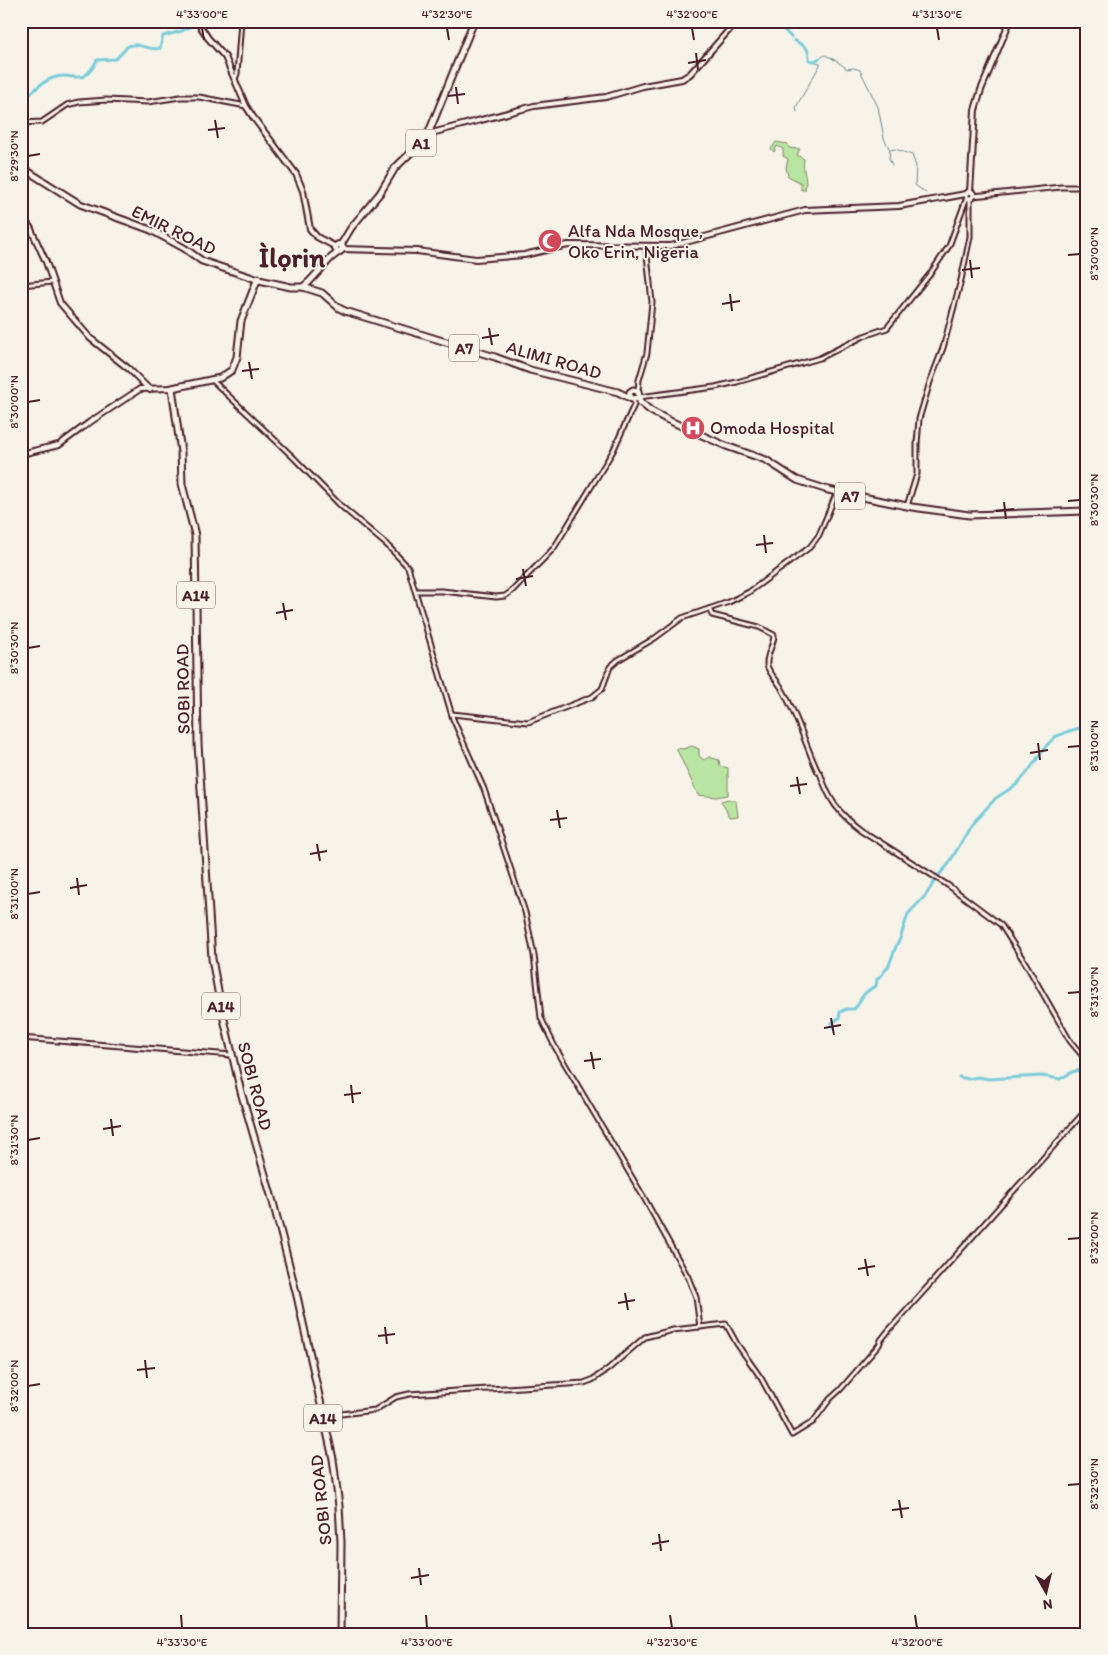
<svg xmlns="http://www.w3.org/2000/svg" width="1108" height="1655" font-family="Itim,sans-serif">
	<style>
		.green { fill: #b8e5a2; stroke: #818266 }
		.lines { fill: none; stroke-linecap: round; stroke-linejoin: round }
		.stream { stroke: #698795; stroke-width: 1 }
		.river { stroke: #7eccdb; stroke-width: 3 }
		.secondary-casing { stroke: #4a1f2b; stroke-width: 7 }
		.primary-casing { stroke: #4a1f2b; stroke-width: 8 }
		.highway-casing { stroke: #4a1f2b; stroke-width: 9 }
		.secondary { stroke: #f7f3e8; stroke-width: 3 }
		.primary { stroke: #f7f3e8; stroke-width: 4 }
		.highway { stroke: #f7f3e8; stroke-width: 5 }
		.ticks { fill: none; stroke: #4a1f2b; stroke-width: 2 }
		.labels { text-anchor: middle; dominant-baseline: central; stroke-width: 4; stroke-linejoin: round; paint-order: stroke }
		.shield { fill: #f7f3e8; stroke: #7e5f64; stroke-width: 1 }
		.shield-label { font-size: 16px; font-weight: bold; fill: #4a1f2b }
		.street-label { font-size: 18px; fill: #4a1f2b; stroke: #f7f3e8 }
		.poi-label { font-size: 18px; fill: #4a1f2b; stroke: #f7f3e8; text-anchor: start }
		.town-label { font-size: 28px; font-weight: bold; fill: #4a1f2b; stroke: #f7f3e8 }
		.neatline { fill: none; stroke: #4a1f2b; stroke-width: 2 }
		.ticks-label { font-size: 12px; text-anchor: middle; fill: #4a1f2b }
	</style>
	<rect width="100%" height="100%" fill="#f7f3e8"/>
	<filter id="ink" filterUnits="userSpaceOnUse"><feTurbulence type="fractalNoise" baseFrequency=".02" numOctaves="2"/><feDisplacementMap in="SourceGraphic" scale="10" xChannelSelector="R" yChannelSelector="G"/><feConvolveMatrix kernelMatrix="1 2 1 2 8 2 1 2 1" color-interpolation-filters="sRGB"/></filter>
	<g filter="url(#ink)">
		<g class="green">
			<path d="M776 142 788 144 789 148 800 149 797 155 804 159C802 173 808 176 805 190H801V183L788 176 786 168 788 159 783 156V149L777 146 774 152 771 149Z"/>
			<polygon points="692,746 699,749 699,756 704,760 709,757 719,760 720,766 728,768 728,795 716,797 698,795 676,748 683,749"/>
			<polygon points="728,799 736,801 738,816 730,817 721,801"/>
		</g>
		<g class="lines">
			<g class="stream">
				<path d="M820 58 825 55C833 58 841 64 847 69L854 68 860 70 878 107 884 138 890 150 889 158 892 165"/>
				<polyline points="797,112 796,107 820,65 820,63 812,61"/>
				<polyline points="890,150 895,149 912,155 916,166 915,185 926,193"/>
			</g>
			<g class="river">
				<polyline points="775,21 791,37"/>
				<path d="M794 40C804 47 809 45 809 60L814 61 820 58"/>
				<path d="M21 96 27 97C34 90 43 81 53 78 73 70 82 90 97 60L115 59C120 56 123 51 127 47 136 40 148 52 160 48L163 36 182 31 202 21"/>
				<polyline points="938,876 948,865 972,824 996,798 1016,785 1027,773 1047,745 1055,737 1069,731 1087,726"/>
				<path d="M855 1008C860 1004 859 1001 862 997 865 993 871 988 876 986L877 979 882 975 889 965 897 944 900 939 908 914 926 895 936 879"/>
				<polyline points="833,1028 834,1026 832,1023 839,1018 840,1012 847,1009 854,1009"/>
				<polyline points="959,1077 968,1079 978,1077 989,1079 1042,1076 1060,1079 1072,1072 1087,1068"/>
			</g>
			<g class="secondary-casing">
				<g id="secondary">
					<polyline points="235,79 237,74 241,21"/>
					<polyline points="21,123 42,122 67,105 79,102 106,100 148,102 180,97 199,97 246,106"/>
					<polyline points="973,196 1061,187 1087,187"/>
					<polyline points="21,285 53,282"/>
					<polyline points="212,380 293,457 341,506 387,545 408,567 453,719 484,789 525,912 534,955 541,1018 555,1047 643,1196 688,1277 696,1297 700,1327"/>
					<polyline points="638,390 639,380 647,353 652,302 646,246"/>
					<polyline points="639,397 715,387 737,382 820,358 864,336 887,328 930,274 949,246 967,197"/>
					<polyline points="907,506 917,474 917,444 919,419 930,382 943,348 961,280 970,237 970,199"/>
					<polyline points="416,591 442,591 496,597 505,596 512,591 554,548 613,451 634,405 634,400"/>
					<path d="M709 609 712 615 759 627 774 635C774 645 766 654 767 665 768 672 777 680 781 687 797 714 805 744 818 772L820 773C829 800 838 813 861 830L949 886 1001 925 1026 964 1070 1041 1087 1061"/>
					<polyline points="452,714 528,722 592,697 602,689 610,667 618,660 655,638 682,618 729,602 749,592 810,547 819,535 837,492"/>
					<polyline points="21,1038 232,1055"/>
					<polyline points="324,1416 375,1410 396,1397 409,1394 584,1383 592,1380 608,1369 645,1337 673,1330 726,1324 737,1344 761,1378 792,1435 813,1422 830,1399 840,1390 879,1345 881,1340 889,1330 1087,1109"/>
				</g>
			</g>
			<g class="primary-casing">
				<g id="primary">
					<polyline points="197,21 208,38 225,57 246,106 253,117 296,174 303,191 310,229 317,237 336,247"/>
					<polyline points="428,134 534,106 606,97 643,86 682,79 690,74 737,21"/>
					<circle cx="970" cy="195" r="3.5"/>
					<polyline points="970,192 975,110 981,90 1010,21"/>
					<polyline points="21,216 30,227 46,262 60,303 90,338 129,369 150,390"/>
					<polyline points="342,249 417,251 476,259 524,255 568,245 671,246 805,210 899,206 966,194"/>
					<polyline points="21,454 59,445 90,422 140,389 172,388"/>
				</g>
			</g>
			<g class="highway-casing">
				<g id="highway">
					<polyline points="21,167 80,204 151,230 184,248 202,261 259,280 291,287 303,287 309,282 331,258 340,251"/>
					<circle cx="339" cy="248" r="3.5"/>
					<polyline points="342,247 342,243 351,228 380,193 395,168 427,137 474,21"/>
					<polyline points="258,278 241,321 237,357 232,370 220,378 172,388 181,452 182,484 195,535 198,744 212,959 220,1002 241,1092 273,1202 297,1296 333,1459 339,1506 341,1542 340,1634"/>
					<polyline points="303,287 322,293 339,308 345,311 495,357 530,370 618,392 630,398"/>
					<polyline points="638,398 632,399 629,397 630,392 633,390 638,391 640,402 651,411 668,420 726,446 766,460 797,480 828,490 912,507 969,515 1087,511"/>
				</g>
			</g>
			<use href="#secondary" class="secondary"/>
			<use href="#primary" class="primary"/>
			<use href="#highway" class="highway"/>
		</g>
	</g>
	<path class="ticks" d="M202 28 204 40M447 28 449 40M692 28 694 40M937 28 939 40M696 53 698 70M688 63 706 60M456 87 458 104M448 96 465 94M215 120 218 138M208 130 225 128M28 156 40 154M1068 255 1080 254M970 260 972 278M962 270 980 268M730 294 732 311M722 304 740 301M489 328 492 345M482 338 499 335M249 362 252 379M242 371 259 369M28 402 40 400M1068 501 1080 500M1004 502 1006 519M996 511 1014 509M764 535 766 553M756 545 773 543M523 569 526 586M516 579 533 576M283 603 286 620M276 613 293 610M28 648 40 646M1038 743 1040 760M1068 747 1080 746M1030 753 1048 750M797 777 800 794M790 786 807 784M557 810 560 828M550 820 567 818M317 844 320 861M310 854 327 851M77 878 79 895M70 888 87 885M28 894 40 892M1068 993 1080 992M831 1018 834 1035M824 1028 841 1025M591 1052 594 1069M584 1061 601 1059M351 1085 353 1103M344 1095 361 1093M111 1119 113 1136M103 1129 121 1126M28 1140 40 1138M1068 1239 1080 1238M865 1259 868 1276M858 1269 875 1266M625 1293 628 1310M618 1303 635 1300M385 1327 387 1344M378 1336 395 1334M145 1360 147 1378M137 1370 155 1368M28 1386 40 1384M1068 1485 1080 1484M899 1500 902 1518M892 1510 909 1508M659 1534 661 1551M652 1544 669 1541M419 1568 421 1585M411 1578 429 1575M181 1615 182 1628M426 1615 427 1628M670 1615 672 1628M915 1615 917 1628"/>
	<defs>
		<g id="mosque-disc" transform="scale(1.25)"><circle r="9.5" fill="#d1495b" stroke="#f7f3e8"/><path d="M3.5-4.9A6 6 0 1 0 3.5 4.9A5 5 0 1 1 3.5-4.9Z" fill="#fff"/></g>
		<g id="hospital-disc" transform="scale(1.25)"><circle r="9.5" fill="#d1495b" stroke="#f7f3e8"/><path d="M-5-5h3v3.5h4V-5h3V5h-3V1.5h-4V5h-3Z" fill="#fff"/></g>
	</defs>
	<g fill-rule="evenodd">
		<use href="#mosque-disc" x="550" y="241"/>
		<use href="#hospital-disc" x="693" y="428"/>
	</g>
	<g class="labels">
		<g class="shield">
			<rect x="406" y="129.5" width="30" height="27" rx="4"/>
			<rect x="449" y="334.5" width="30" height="27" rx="4"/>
			<rect x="835" y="482.5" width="30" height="27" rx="4"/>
			<rect x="177" y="581.5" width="38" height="27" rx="4"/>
			<rect x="202" y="992.5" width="38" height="27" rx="4"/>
			<rect x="304" y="1404.5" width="38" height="27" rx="4"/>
		</g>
		<g class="shield-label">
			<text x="421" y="143">A1</text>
			<text x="464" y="348">A7</text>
			<text x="850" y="496">A7</text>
			<text x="196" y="595">A14</text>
			<text x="221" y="1006">A14</text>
			<text x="323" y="1418">A14</text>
		</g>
		<g class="street-label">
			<text transform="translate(174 230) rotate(26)">EMIR ROAD</text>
			<text transform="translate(554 360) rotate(16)">ALIMI ROAD</text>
			<text transform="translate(183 689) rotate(-91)">SOBI ROAD</text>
			<text transform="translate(255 1086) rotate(75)">SOBI ROAD</text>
			<text transform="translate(321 1500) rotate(-96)">SOBI ROAD</text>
		</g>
		<g class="poi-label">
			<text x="568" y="231">Alfa Nda Mosque,<tspan x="568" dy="21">Oko Erin, Nigeria</tspan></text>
			<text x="710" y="428">Omoda Hospital</text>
		</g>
		<g class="town-label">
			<text x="292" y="257">Ìlọrin</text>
		</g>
	</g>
	<rect width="1108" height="1655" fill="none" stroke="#f7f3e8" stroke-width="55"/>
	<g transform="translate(1046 1592) rotate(172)" stroke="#f7f3e8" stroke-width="4" paint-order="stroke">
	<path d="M0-4L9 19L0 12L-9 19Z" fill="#4a1f2b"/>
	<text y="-8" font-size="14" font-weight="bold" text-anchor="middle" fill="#4a1f2b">N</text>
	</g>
	<rect x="28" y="28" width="1052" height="1600" class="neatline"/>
	<g class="ticks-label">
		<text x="202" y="18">4°33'00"E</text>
		<text x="447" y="18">4°32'30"E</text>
		<text x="692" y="18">4°32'00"E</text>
		<text x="937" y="18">4°31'30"E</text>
		<text transform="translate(14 156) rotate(-90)" y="4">8°29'30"N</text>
		<text transform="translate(1094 254) rotate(-90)" y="4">8°30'00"N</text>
		<text transform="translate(14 402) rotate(-90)" y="4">8°30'00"N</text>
		<text transform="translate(1094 500) rotate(-90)" y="4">8°30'30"N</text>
		<text transform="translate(14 648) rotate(-90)" y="4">8°30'30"N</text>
		<text transform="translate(1094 746) rotate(-90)" y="4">8°31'00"N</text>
		<text transform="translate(14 894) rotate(-90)" y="4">8°31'00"N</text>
		<text transform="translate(1094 992) rotate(-90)" y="4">8°31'30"N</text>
		<text transform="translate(14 1140) rotate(-90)" y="4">8°31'30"N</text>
		<text transform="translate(1094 1238) rotate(-90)" y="4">8°32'00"N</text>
		<text transform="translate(14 1386) rotate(-90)" y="4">8°32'00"N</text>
		<text transform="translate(1094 1484) rotate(-90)" y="4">8°32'30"N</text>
		<text x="182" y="1646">4°33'30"E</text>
		<text x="427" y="1646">4°33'00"E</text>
		<text x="672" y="1646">4°32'30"E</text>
		<text x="917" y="1646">4°32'00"E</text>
	</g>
</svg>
